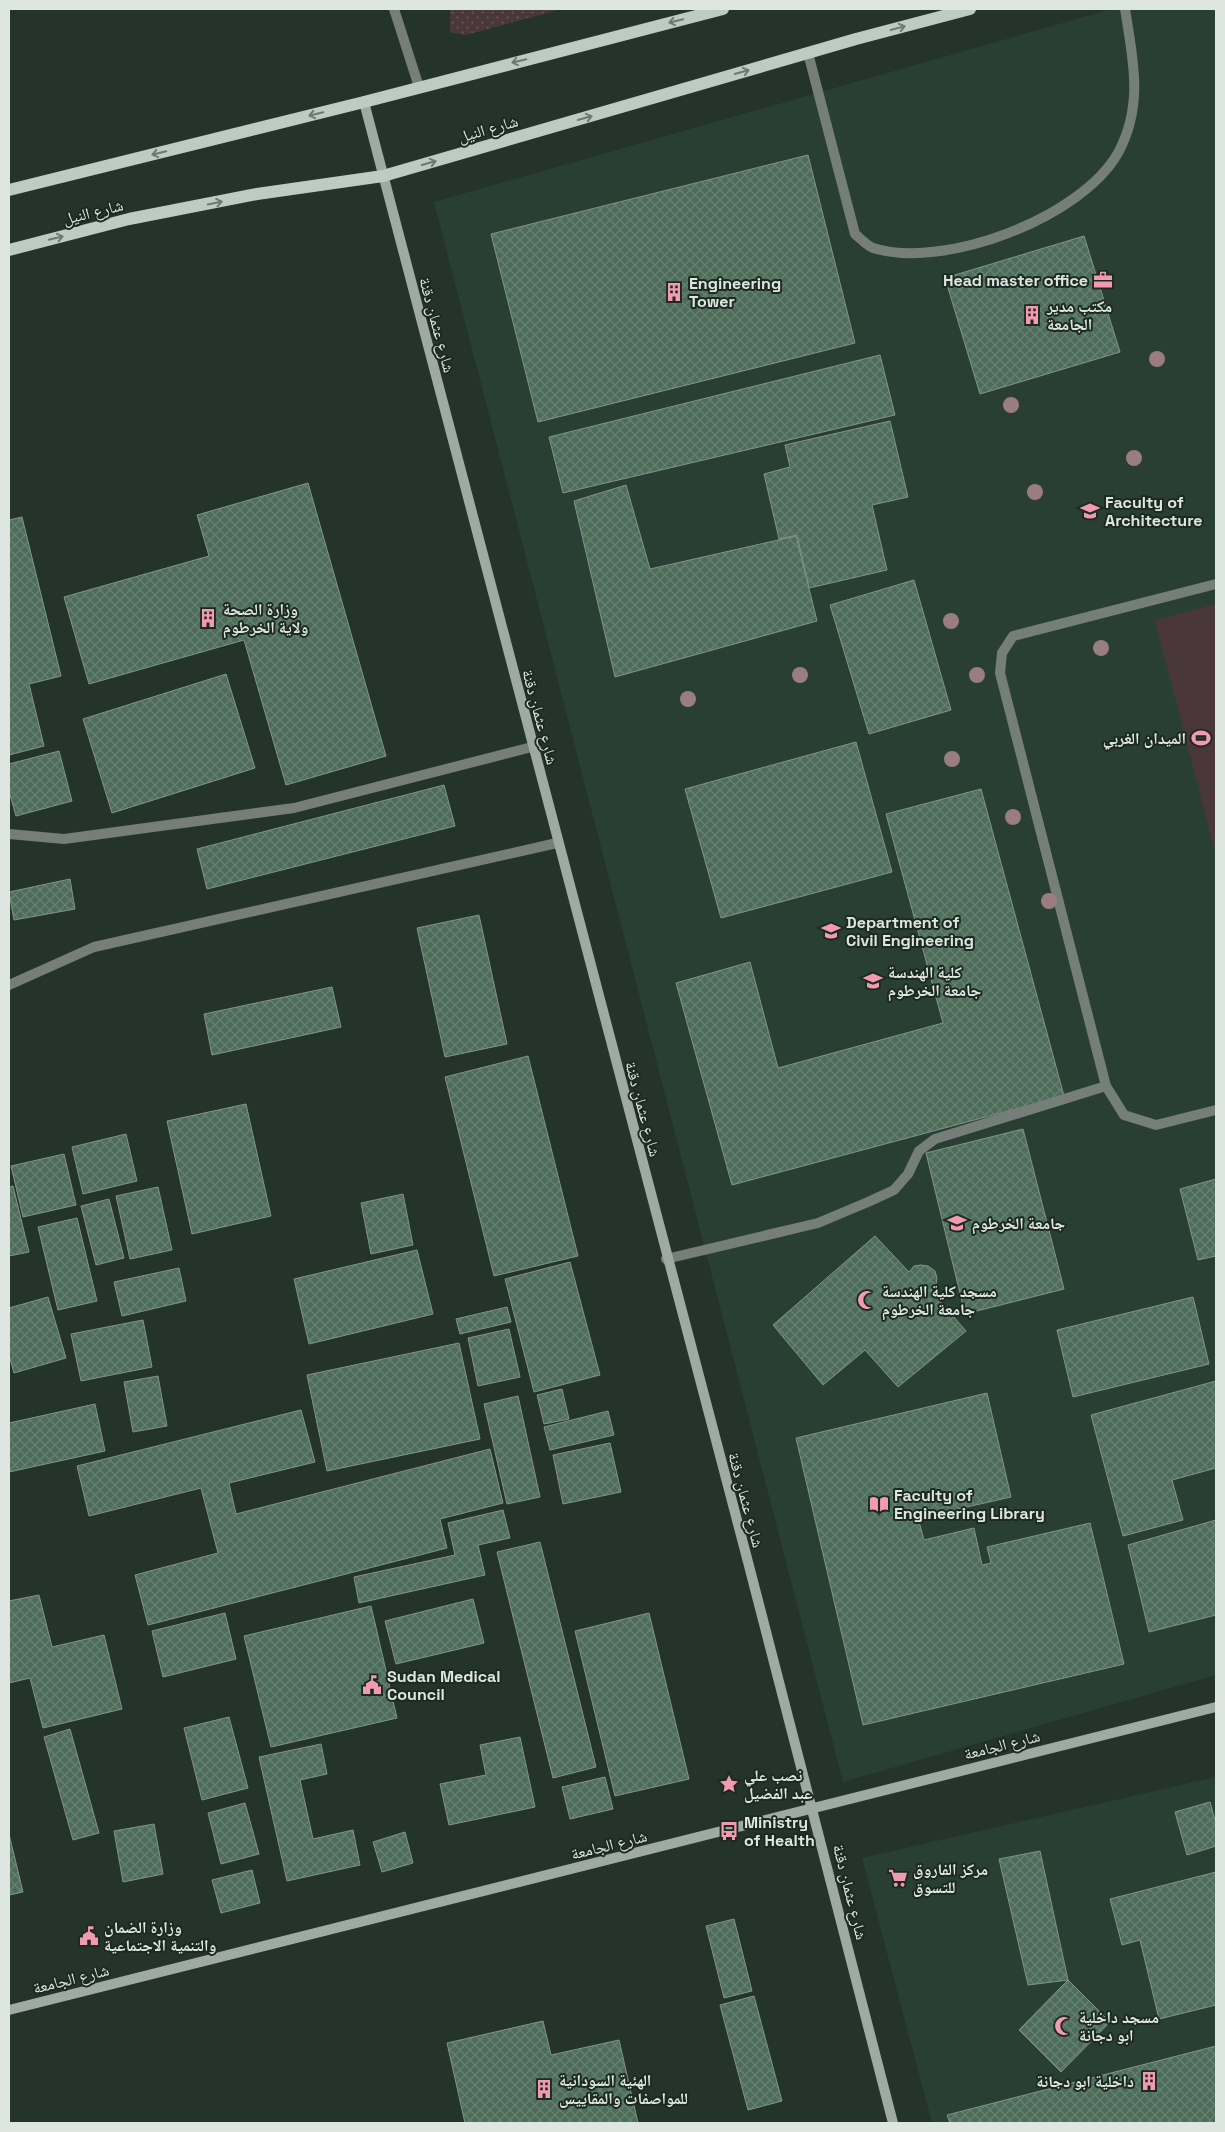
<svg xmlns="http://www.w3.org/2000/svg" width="1225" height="2132" font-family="'Space Grotesk','Noto Naskh Arabic',sans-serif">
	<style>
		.built { fill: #2a3f33 }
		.park { fill: url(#park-dots) }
		.pitch { fill: #4a373b }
		.building { fill: url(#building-cross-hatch); stroke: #839389 }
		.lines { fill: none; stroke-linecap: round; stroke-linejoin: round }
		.lane { stroke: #767e79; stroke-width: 10 }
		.secondary { stroke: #9eaaa2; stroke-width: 10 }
		.primary { stroke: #bdccc2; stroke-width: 12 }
		.tree { fill: #997d80 }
		.oneway { stroke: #6c7b72 }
		.labels { text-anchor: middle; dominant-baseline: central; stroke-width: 4; stroke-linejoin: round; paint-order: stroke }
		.street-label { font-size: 16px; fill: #dde6e0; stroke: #1c2a21 }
		.poi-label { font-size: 16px; font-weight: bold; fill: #dde6e0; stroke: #1c2a21; text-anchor: start }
	</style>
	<defs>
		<pattern id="park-dots" width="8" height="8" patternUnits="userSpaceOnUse" patternTransform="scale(1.25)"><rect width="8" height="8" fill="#4a373b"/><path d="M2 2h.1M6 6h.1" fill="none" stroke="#645457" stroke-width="1.8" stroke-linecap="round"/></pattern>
		<pattern id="building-cross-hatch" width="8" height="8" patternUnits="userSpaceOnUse" patternTransform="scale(1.25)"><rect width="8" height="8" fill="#4e6c5a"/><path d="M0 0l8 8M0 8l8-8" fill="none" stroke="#678171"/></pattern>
	</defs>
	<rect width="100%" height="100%" fill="#25342b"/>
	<g class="built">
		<polygon points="1112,9 1216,9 1216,1675 843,1782 434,202"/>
		<polygon points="1216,1777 1216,2123 932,2123 862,1858"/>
	</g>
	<polygon class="park" points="450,9 561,9 466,35 450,32"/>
	<polygon class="pitch" points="1216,604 1216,856 1155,620"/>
	<g class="building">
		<polygon points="808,155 855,343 538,422 491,234"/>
		<polygon points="1084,236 1120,352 980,394 945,278"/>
		<polygon points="880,355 895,415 563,493 549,437"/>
		<polygon points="890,421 908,497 872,505 887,570 809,588 797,535 779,539 764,474 790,467 785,445"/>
		<polygon points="308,483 386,756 286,785 244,640 89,684 64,597 209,556 197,515"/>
		<polygon points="626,485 650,569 796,536 817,621 615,677 574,501"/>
		<polygon points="22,517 61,676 29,684 44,746 9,755 9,520"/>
		<polygon points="914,580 951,710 869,734 830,605"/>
		<polygon points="226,674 255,768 112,813 83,719"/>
		<polygon points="856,742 892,872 721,918 685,789"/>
		<polygon points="59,751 72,801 16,816 9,791 9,764"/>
		<polygon points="444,785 455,826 207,889 197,849"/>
		<polygon points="981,789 1064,1096 732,1185 676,983 750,962 778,1068 943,1023 886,814"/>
		<polygon points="70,879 75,909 14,920 9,892"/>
		<polygon points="479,915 507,1044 445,1057 417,928"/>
		<polygon points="332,987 341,1027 212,1055 204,1014"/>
		<polygon points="528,1056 578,1256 494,1276 445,1077"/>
		<polygon points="246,1104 271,1216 192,1234 167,1121"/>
		<polygon points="1023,1129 1064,1289 965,1314 926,1153"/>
		<polygon points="126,1134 137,1181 83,1194 72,1147"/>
		<polygon points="64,1154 76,1205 23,1217 11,1166"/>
		<polygon points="1216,1179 1216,1256 1198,1260 1180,1189"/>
		<polygon points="13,1186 29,1252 9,1256 9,1187"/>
		<polygon points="158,1187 172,1250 130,1259 116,1196"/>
		<polygon points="403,1194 413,1245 371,1254 361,1203"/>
		<polygon points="109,1199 124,1258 96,1265 81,1206"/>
		<polygon points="77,1218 97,1301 58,1310 38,1227"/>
		<polygon points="875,1236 909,1272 914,1266 921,1265 928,1266 935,1271 937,1278 936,1285 931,1291 966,1331 898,1387 865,1350 823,1385 773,1325"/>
		<polygon points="417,1250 433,1314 309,1344 294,1279"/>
		<polygon points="570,1262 600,1375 534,1392 505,1279"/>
		<polygon points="179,1268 186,1301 122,1316 114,1282"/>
		<polygon points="48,1297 66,1358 14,1373 9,1355 9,1308"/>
		<polygon points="1193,1297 1209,1364 1073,1397 1057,1330"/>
		<polygon points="507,1307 511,1322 460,1334 456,1319"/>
		<polygon points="143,1320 152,1367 81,1381 71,1334"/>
		<polygon points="509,1329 520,1377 478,1386 468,1338"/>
		<polygon points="459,1343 480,1439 327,1471 307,1375"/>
		<polygon points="158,1376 167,1426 133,1432 124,1382"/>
		<polygon points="1216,1381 1216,1468 1172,1480 1183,1520 1123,1536 1091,1415"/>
		<polygon points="562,1389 569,1419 544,1424 537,1395"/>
		<polygon points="987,1393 1011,1497 918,1518 924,1540 974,1528 982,1565 991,1563 987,1547 1090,1523 1124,1664 863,1725 796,1438"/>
		<polygon points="518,1396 540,1497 507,1504 484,1404"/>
		<polygon points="95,1404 105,1451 9,1472 9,1423"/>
		<polygon points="301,1410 315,1462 229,1483 236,1514 490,1449 503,1503 440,1519 447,1548 148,1625 135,1575 218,1553 201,1488 89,1516 77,1466"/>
		<polygon points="608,1411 614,1435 550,1450 544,1427"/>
		<polygon points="610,1443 621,1492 563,1504 553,1455"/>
		<polygon points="503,1510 510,1538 478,1545 485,1575 359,1603 354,1577 455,1555 448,1523"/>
		<polygon points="1216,1520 1216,1615 1149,1632 1128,1545"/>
		<polygon points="540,1542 596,1767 553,1778 497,1552"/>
		<polygon points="39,1595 52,1647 104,1635 122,1709 43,1728 30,1678 9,1683 9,1601"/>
		<polygon points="473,1599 484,1643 396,1664 385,1621"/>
		<polygon points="371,1606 397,1718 271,1747 244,1636"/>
		<polygon points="225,1613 236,1659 163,1677 152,1631"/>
		<polygon points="649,1613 689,1779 615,1796 575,1631"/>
		<polygon points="229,1717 248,1788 202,1800 184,1728"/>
		<polygon points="70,1729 99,1833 73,1840 44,1737"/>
		<polygon points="520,1737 535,1807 449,1825 440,1784 486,1775 480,1745"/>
		<polygon points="321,1744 327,1774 300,1780 313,1839 353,1830 360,1865 287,1881 259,1757"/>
		<polygon points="605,1777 613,1809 570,1819 562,1787"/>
		<polygon points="1210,1802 1216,1824 1216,1846 1187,1855 1175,1812"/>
		<polygon points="245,1803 259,1854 221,1864 208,1813"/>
		<polygon points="154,1824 163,1874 123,1882 114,1831"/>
		<polygon points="405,1832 413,1863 382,1872 373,1842"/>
		<polygon points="9,1834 23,1892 9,1895"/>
		<polygon points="1040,1851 1068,1980 1028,1985 999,1859"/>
		<polygon points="252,1870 260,1903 221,1913 212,1880"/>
		<polygon points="1216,1872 1216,2005 1159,2019 1140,1940 1122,1945 1110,1899"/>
		<polygon points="734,1919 752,1991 724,1998 706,1926"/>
		<polygon points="1068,1980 1110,2022 1061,2072 1019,2030"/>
		<polygon points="754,1996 782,2101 748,2110 720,2005"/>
		<polygon points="543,2021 551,2055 619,2040 638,2123 465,2123 447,2043"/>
		<polygon points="1216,2046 1216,2123 950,2123 947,2115"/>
	</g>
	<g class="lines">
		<g class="lane">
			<polyline points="394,9 419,87"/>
			<path d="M808 53 855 234C860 238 866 245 873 248 944 270 1081 218 1118 153 1144 105 1133 60 1125 9"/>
			<polyline points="1216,584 1013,636 1002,653 1000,673 1106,1086 1124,1115 1156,1125 1216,1110"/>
			<polyline points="9,834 64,839 294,808 532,747"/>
			<polyline points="9,985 94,947 557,843"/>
			<polyline points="666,1259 818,1223 868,1202 894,1190 908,1174 919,1151 935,1139 1106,1086"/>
		</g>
		<g class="secondary">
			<path d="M364 102C537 777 722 1448 893 2123"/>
			<polyline points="9,2010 1216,1707"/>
		</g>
		<g class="primary">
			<polyline points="9,190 364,102 723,9"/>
			<polyline points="9,250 129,219 257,194 383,176 856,39 970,9"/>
		</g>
	</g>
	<g class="tree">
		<circle cx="1157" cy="359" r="8"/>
		<circle cx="1011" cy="405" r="8"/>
		<circle cx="1134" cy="458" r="8"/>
		<circle cx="1035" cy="492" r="8"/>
		<circle cx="951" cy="621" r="8"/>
		<circle cx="1101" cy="648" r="8"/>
		<circle cx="800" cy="675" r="8"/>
		<circle cx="977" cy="675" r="8"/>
		<circle cx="688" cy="699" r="8"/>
		<circle cx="952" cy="759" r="8"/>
		<circle cx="1013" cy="817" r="8"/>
		<circle cx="1049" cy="901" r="8"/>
	</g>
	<defs><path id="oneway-shaft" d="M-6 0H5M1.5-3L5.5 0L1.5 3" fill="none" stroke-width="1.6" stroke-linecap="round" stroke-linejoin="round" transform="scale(1.25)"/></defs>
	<g class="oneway">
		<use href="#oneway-shaft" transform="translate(676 21) rotate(166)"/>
		<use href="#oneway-shaft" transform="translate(898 28) rotate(-15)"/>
		<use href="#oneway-shaft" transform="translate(519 61) rotate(166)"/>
		<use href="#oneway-shaft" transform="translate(742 72) rotate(-16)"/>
		<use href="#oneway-shaft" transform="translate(316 114) rotate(166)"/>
		<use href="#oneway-shaft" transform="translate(585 118) rotate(-16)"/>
		<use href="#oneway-shaft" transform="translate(159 153) rotate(166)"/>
		<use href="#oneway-shaft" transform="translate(429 163) rotate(-16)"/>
		<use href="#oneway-shaft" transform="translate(215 203) rotate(-11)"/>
		<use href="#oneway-shaft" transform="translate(56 238) rotate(-14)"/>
	</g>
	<defs>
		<g id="office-bare" transform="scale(1.5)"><path d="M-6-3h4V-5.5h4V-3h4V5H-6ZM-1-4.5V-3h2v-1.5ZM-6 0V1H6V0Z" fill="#f29ab0" stroke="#1c2a21" stroke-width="2.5" paint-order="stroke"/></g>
		<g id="building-bare" transform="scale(1.5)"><path d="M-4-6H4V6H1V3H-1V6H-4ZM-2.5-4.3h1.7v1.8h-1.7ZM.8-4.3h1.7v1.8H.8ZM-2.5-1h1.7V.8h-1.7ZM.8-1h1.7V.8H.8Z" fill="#f29ab0" stroke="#1c2a21" stroke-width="2.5" paint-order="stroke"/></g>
		<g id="university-bare" transform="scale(1.5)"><path d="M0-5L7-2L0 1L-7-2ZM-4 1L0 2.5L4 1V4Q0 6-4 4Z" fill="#f29ab0" stroke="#1c2a21" stroke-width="2.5" paint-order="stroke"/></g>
		<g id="stadium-bare" transform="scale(1.5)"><path d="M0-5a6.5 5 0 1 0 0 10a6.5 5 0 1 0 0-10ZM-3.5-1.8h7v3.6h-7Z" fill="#f29ab0" stroke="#1c2a21" stroke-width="2.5" paint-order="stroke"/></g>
		<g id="mosque-bare" transform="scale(1.5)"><path d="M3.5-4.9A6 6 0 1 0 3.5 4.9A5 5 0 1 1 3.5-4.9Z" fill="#f29ab0" stroke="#1c2a21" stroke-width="2.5" paint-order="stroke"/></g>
		<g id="library-bare" transform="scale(1.5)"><path d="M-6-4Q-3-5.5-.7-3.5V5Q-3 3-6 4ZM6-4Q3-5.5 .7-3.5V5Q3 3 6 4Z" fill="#f29ab0" stroke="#1c2a21" stroke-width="2.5" paint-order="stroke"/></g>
		<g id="civic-bare" transform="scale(1.5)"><path d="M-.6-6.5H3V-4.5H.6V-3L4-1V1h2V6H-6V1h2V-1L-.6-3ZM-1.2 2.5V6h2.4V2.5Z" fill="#f29ab0" stroke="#1c2a21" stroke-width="2.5" paint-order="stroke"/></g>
		<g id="sight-bare" transform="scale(1.5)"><path d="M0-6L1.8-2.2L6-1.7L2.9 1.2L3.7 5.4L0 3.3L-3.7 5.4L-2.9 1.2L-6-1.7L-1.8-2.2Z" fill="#f29ab0" stroke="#1c2a21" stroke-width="2.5" paint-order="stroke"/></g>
		<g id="bus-bare" transform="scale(1.5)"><path d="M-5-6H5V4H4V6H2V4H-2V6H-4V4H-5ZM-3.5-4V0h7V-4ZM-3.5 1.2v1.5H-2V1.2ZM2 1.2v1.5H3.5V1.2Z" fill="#f29ab0" stroke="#1c2a21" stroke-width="2.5" paint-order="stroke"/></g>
		<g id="supermarket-bare" transform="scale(1.5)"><path d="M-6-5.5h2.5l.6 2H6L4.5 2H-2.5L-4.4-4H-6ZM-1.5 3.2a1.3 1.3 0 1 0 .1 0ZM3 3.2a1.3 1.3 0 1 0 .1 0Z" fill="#f29ab0" stroke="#1c2a21" stroke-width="2.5" paint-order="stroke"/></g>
	</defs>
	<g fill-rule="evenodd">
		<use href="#office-bare" x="1103" y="280"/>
		<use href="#building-bare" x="674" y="292"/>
		<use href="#building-bare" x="1032" y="315"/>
		<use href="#university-bare" x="1090" y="511"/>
		<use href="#building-bare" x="208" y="618"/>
		<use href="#stadium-bare" x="1201" y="738"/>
		<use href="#university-bare" x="831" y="931"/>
		<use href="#university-bare" x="873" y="981"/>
		<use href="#university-bare" x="957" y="1223"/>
		<use href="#mosque-bare" x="867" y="1300"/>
		<use href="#library-bare" x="879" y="1504"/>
		<use href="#civic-bare" x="372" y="1685"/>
		<use href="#sight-bare" x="729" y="1784"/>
		<use href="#bus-bare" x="729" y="1831"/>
		<use href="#supermarket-bare" x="898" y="1878"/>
		<use href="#civic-bare" x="89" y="1936"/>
		<use href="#mosque-bare" x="1064" y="2026"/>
		<use href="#building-bare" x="1149" y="2081"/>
		<use href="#building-bare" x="544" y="2089"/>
	</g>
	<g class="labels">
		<g class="street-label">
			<text transform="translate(488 129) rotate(-16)">شارع النيل</text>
			<text transform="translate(93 212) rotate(-14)">شارع النيل</text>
			<text transform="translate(437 325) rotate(75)">شارع عثمان دقنة</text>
			<text transform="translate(540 717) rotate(75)">شارع عثمان دقنة</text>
			<text transform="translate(643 1109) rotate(75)">شارع عثمان دقنة</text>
			<text transform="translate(746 1500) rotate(75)">شارع عثمان دقنة</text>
			<text transform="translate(1002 1745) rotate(-14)">شارع الجامعة</text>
			<text transform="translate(609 1845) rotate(-14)">شارع الجامعة</text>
			<text transform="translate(850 1892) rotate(76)">شارع عثمان دقنة</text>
			<text transform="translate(71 1979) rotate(-14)">شارع الجامعة</text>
		</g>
		<g class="poi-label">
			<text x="1088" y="280" text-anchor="end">Head master office</text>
			<text x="689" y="283">Engineering<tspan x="689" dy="18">Tower</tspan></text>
			<text x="1047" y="306">مكتب مدير<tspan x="1047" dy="18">الجامعة</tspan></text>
			<text x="1105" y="502">Faculty of<tspan x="1105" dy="18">Architecture</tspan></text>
			<text x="223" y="609">وزارة الصحة<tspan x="223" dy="18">ولاية الخرطوم</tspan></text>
			<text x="1186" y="738" text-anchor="end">الميدان الغربي</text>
			<text x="846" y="922">Department of<tspan x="846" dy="18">Civil Engineering</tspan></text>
			<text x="888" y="972">كلية الهندسة<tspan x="888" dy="18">جامعة الخرطوم</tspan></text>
			<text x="972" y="1223">جامعة الخرطوم</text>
			<text x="882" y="1291">مسجد كلية الهندسة<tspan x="882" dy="18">جامعة الخرطوم</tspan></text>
			<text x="894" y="1495">Faculty of<tspan x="894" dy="18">Engineering Library</tspan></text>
			<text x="387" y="1676">Sudan Medical<tspan x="387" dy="18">Council</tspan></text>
			<text x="744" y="1775">نصب علي<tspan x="744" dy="18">عبد الفضيل</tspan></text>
			<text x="744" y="1822">Ministry<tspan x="744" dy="18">of Health</tspan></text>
			<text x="913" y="1869">مركز الفاروق<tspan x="913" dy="18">للتسوق</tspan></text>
			<text x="104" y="1927">وزارة الضمان<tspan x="104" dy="18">والتنمية الاجتماعية</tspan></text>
			<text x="1079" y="2017">مسجد داخلية<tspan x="1079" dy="18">ابو دجانة</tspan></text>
			<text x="559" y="2080">الهئية السودانية<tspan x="559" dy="18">للمواصفات والمقاييس</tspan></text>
			<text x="1134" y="2081" text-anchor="end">داخلية ابو دجانة</text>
		</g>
	</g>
	<rect width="1225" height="2132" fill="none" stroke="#dde6e0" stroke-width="20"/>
</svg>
